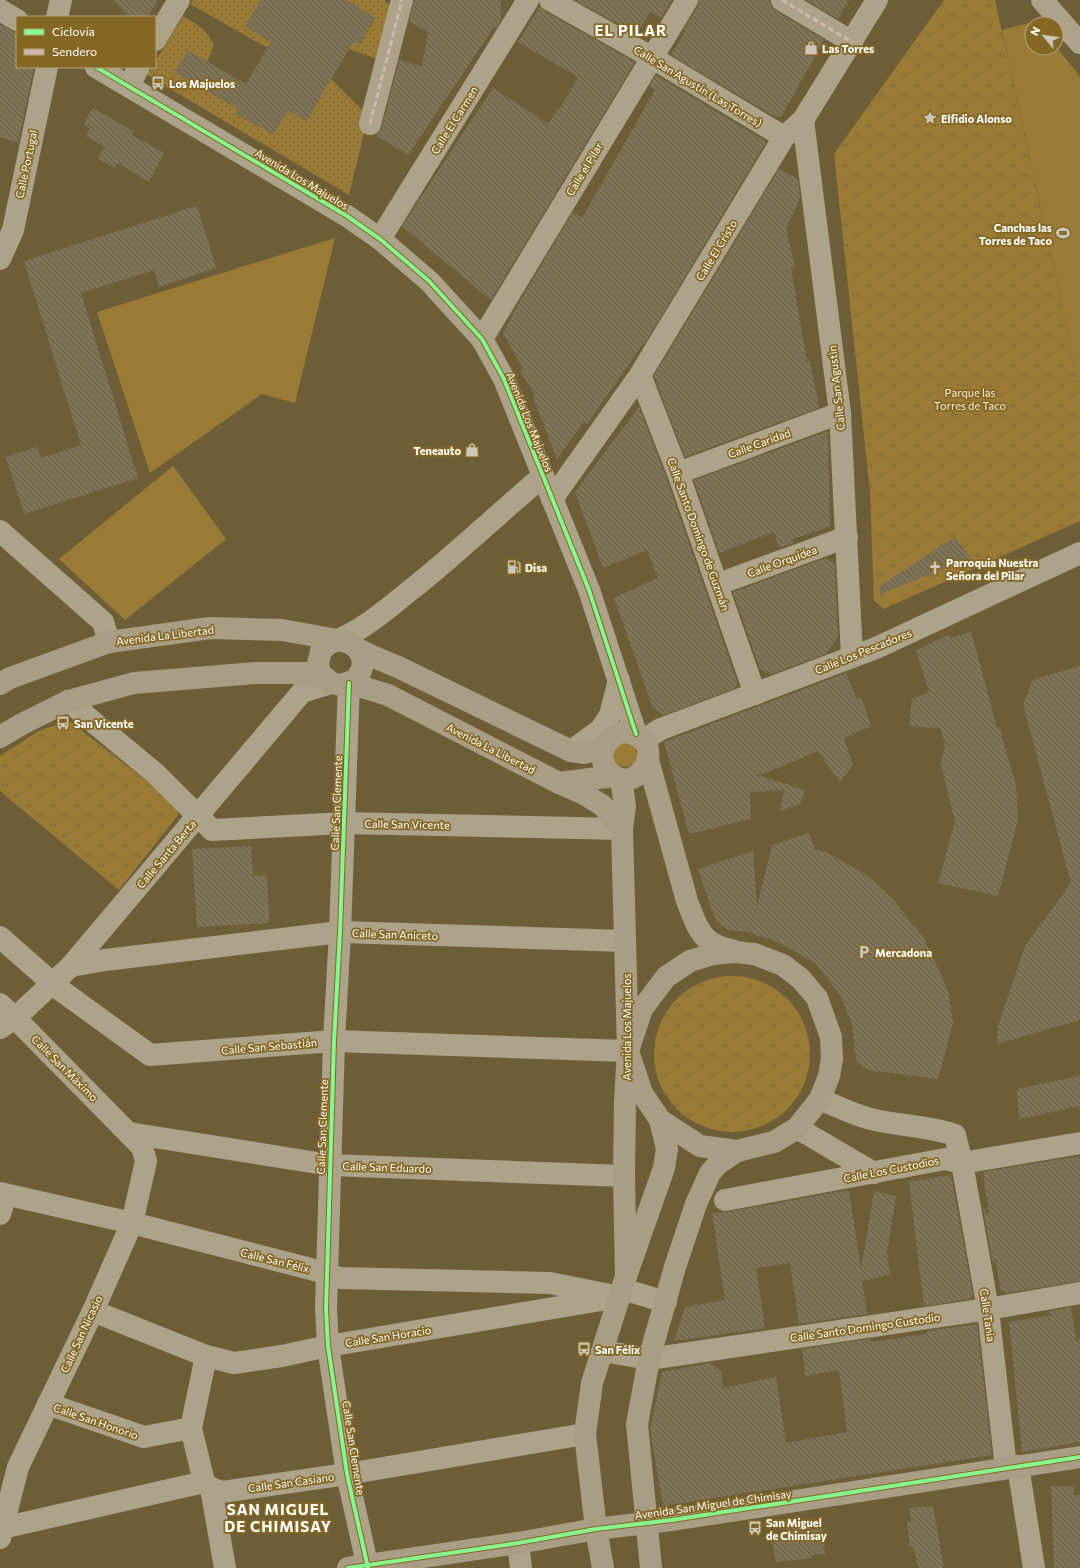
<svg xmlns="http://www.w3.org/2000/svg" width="1080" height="1568" font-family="Commissioner,sans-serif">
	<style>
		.grass { fill: #9a7b36 }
		.park { fill: url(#park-tufts) }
		.garden { fill: url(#garden-dots) }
		.building { fill: url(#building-back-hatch) }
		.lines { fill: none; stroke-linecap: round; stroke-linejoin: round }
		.street { stroke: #ada38b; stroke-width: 22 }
		.secondary { stroke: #a99e85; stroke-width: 22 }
		.quiet { stroke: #d1b7ad; stroke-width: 3; stroke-dasharray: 6 3; stroke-linecap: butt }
		.cycleway-casing { stroke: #846722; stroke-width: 6 }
		.cycleway { stroke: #87f88f; stroke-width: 4 }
		.labels { text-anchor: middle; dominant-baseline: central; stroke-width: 3.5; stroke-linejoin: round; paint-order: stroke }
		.poi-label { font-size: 11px; font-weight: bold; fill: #fff; stroke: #846722; text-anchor: start }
		.street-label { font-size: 11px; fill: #fff; stroke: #846722 }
		.park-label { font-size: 11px; fill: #f7ecd4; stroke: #846722 }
		.district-label { font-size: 15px; font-weight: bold; letter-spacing: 1px; fill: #fff; stroke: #846722 }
	</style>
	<defs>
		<pattern id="park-tufts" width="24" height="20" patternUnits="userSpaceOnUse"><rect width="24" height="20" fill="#9a7b36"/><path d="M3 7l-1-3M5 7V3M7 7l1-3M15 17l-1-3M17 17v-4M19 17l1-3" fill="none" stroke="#7b683f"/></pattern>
		<pattern id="garden-dots" width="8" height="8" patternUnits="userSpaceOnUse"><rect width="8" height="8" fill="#9a7b36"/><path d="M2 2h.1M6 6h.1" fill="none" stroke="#7b683f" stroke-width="1.8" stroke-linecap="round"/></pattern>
		<pattern id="building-back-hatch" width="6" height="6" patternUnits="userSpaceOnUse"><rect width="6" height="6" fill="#807356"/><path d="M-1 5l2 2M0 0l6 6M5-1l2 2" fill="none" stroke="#635e50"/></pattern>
	</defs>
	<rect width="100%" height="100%" fill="#6e5e38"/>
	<g class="grass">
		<polygon points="1036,21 1039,24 1032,24 1032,48 1056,48 1056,46 1080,77 1080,388 1002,30"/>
		<polygon points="335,238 295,403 262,394 150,473 97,312"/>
		<polygon points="173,466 226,539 125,620 59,559"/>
		<circle cx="625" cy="755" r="12"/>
	</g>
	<g class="park">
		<polygon points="944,0 995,0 1080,388 1080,521 884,609 874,601 870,492 834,154"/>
		<polygon points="68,720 179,806 178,815 119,890 0,791 0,756 37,732"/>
		<circle cx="732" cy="1054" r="78"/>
	</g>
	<g class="garden">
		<polygon points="193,0 261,0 246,26 271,42 268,47 264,46 190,4"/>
		<polygon points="346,0 385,0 385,2 392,6 380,60 349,49 354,41 360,44 375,18"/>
		<path d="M183 16C198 25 206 29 214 45L207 62 188 51 176 72 238 109 236 114 273 134 288 110 306 121 331 79 368 116 349 195 147 75 152 67H155V62Z"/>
	</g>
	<g class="building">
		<polygon points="113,0 158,0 148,17 129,17"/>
		<polygon points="261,0 346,0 375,17 359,45 354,41 306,121 288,110 273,134 236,114 238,109 175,72 188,51 246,84 271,42 245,26"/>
		<polygon points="414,0 501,0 501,20 496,29 494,27 408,155 376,136 382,127 399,60 422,67 428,32 409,22"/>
		<polygon points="575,0 672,0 661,18 650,12 637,35"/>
		<polygon points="699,0 770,0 771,6 776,11 824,40 781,117 776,117 671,55 685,31 683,30 698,6"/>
		<polygon points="806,0 849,0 838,19"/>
		<polygon points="540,7 544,11 635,62 491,300 402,226 493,88 548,124 558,109 560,109 578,77 518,42"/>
		<polygon points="0,24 17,34 17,67 34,67 18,143 0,137"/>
		<polygon points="656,75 766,142 644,345 643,344 587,424 584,422 557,459 533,397 535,394 520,372 523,369 503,333 512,317 511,316 573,212 582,218 655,90 649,86"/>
		<polygon points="92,108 134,131 132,135 164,153 149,182 118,163 114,168 98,158 104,147 86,136 90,128 84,125"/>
		<polygon points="779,169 798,179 800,199 786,228 795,266 791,268 807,362 810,360 819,408 685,457 654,376"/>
		<polygon points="197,206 216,268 159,287 154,270 81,293 138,478 24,514 6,457 37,447 41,458 81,445 24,261"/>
		<polygon points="639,407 666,477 737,682 736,688 664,715 653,708 614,598 658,578 647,550 603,568 575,492"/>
		<polygon points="828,431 830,526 791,540 796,542 779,548 774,532 719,553 694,480"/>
		<polygon points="955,537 971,558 881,594 878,587"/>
		<polygon points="825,558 835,564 838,637 826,654 771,674 760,669 733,592"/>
		<polygon points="971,632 997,727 999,727 1016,784 1018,820 998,896 938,883 955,822 941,764 945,743 940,728 909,726 912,699 929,692 916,650 949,635 951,638"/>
		<polygon points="1080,666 1080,1020 997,1044 998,1026 1025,946 1071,883 1023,704 1033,680"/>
		<polygon points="846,673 857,699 861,697 871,726 844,738 853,765 840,782 818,751 768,772 757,775 805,790 800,804 780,811 784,790 750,792 751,819 689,834 664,742"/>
		<polygon points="809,833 815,850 824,851 867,875 894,901 925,940 948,991 953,1023 938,1079 868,1070 856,1060 852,1024 840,995 815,963 778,942 747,932 728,930 716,921 698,869 753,851 757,907 772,845"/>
		<polygon points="251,846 253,876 267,875 269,923 197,927 192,849"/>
		<polygon points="1080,1076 1080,1106 1019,1119 1017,1089"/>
		<polygon points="1080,1156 1080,1281 1007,1293 1000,1290 996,1259 993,1264 983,1208 989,1215 983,1172"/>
		<polygon points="951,1175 973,1295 970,1299 924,1306 909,1182"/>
		<polygon points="849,1190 861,1270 874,1191 896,1196 887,1253 890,1275 862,1281 867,1314 799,1324 790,1263 756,1268 765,1328 674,1341 685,1307 725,1300 712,1213 727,1212"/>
		<polygon points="1071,1307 1076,1340 1080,1339 1080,1442 1022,1452 1009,1322 1054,1315 1047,1312"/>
		<polygon points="977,1324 992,1455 663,1506 650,1429 662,1372 710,1363 721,1371 723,1388 776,1377 786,1443 847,1432 839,1370 805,1376 802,1349 870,1339 871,1342 927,1334 927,1331"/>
		<polygon points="1051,1486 1074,1486 1074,1495 1080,1495 1080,1568 1054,1568"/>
		<polygon points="933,1506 944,1568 918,1568 914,1548 910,1547 907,1521 911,1521 909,1508"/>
		<polygon points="807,1525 810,1530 823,1528 825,1554 812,1555 812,1558 776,1562 771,1533 786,1533 786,1528"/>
	</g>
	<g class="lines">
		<g class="street">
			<polyline points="550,0 651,57 784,137"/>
			<polyline points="782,0 852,42"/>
			<polyline points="1042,0 1080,43"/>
			<polyline points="0,10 17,20"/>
			<polyline points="57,17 61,0"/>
			<polyline points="155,40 179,0"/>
			<polyline points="96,67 347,216 380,239 429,281 482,339 504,379 589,590 636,734"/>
			<polyline points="129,86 139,67"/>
			<polyline points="803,120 840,413 852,657"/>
			<polyline points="370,124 402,0"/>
			<polyline points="380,239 528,0"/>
			<polyline points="0,259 13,230 47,67"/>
			<polyline points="482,339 687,0"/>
			<polyline points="640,375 678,473 755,694"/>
			<polyline points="678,473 840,413"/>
			<polyline points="552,499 640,375 784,137 803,120 877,0"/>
			<polyline points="0,531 103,622 109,642"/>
			<polyline points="718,584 847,537"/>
			<path d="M338 640C366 628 388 608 412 589 457 553 499 513 543 476"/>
			<polyline points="349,683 340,932 334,1041 326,1309 328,1346 347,1474 368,1568"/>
			<polyline points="68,701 156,774 212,830 344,823 622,829"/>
			<polyline points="643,740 661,729 876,648 1080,553"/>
			<polyline points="571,751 601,729 610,715 619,680"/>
			<polyline points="0,937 59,989 150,1055 334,1041 628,1051"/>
			<polyline points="71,966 105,960 340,932 625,941"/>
			<polyline points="0,1004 15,1018 142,1147 146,1161 132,1223 93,1311 18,1467 0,1538"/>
			<polyline points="0,1028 15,1018 71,966 302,692 331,683"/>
			<path d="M820 1099C838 1107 856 1116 875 1120 902 1126 929 1126 955 1135L962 1163 988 1309 1006 1468"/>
			<polyline points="797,1128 874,1173"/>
			<polyline points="129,1133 330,1165 624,1176"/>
			<polyline points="0,1193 132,1223 326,1273 340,1278 550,1283 620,1297"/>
			<polyline points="725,1200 945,1159 962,1163 1080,1143"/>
			<polyline points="0,1214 6,1195"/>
			<polyline points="622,1289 666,1302"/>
			<polyline points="93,1311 206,1356 234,1363 282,1356 328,1346 607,1299"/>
			<polyline points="603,1351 649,1359 988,1309 1080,1293"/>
			<polyline points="48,1404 144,1437 191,1428"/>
			<polyline points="1018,1466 1034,1568"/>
			<polyline points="204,1482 191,1428 206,1356"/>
			<polyline points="211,1488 225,1568"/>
			<polyline points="2,1528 204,1482 211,1488 222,1492 347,1474 585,1434"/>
			<polyline points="518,1543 521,1568"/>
		</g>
		<g class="secondary">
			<polyline points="358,649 374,657 398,667 571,751 585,753 603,748"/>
			<polyline points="349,683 388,695 559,783 584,794 603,806 622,829"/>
			<polyline points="0,684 10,678 109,642 210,628 282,630 338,640 350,643 358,649 362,657 363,665 360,673 355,680 341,685 331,683 320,673 318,664 321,651 328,644 338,640"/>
			<path d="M624 732C675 738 634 805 607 769 595 754 608 735 624 732Z"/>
			<polyline points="0,737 22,724 68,701 134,683 256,673 320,673"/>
			<path d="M648 760 687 901C693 916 699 938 716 945 722 948 728 949 734 951"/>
			<polyline points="621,779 625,806 622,829 628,1051 625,1101 624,1176 626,1276"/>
			<polyline points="559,783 614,776"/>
			<polygon points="735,952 754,954 783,965 801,979 817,998 831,1037 832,1059 829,1076 820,1099 797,1128 774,1142 737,1151 700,1146 660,1120 642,1093 628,1051 642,1009 666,977 690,961 713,954"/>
			<polyline points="348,1568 518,1543 596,1529 672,1520 1080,1457"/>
			<polyline points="603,1568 596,1529 585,1434 592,1383 626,1276 664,1168 667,1149 660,1120"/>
			<polyline points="651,1568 637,1424 649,1359 675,1267 696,1204 710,1173 719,1163 737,1151"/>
		</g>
		<g class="quiet">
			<polyline points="782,0 852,42"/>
			<polyline points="370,124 402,0"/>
		</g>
		<g class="cycleway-casing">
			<g id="cycleway">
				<polyline points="96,67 347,216 380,239 429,281 482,339 504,379 589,590 636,734"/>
				<polyline points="349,683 340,932 334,1041 326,1309 328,1346 347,1474 368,1568"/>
				<polyline points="348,1568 518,1543 596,1529 672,1520 1080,1457"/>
			</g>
		</g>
		<use href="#cycleway" class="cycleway"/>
	</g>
	<defs>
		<g id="shop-bare" transform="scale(1.08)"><path d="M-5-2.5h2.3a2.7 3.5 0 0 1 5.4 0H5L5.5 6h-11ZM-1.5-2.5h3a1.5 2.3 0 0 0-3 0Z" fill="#ccc7b9" stroke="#846722" stroke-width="2.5" paint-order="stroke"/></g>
		<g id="bus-bare" transform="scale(1.08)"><path d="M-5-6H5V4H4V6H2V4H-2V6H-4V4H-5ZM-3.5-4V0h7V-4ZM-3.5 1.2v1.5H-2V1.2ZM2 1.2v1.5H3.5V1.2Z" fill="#ccc7b9" stroke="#846722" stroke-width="2.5" paint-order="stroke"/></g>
		<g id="sight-bare" transform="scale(1.08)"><path d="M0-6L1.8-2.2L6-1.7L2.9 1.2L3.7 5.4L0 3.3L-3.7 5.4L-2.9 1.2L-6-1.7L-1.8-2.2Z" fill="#ccc7b9" stroke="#846722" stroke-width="2.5" paint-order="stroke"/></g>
		<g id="stadium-bare" transform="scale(1.08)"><path d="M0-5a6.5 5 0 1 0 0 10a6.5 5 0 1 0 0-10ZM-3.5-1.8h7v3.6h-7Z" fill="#ccc7b9" stroke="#846722" stroke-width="2.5" paint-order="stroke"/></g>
		<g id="fuel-bare" transform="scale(1.08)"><path d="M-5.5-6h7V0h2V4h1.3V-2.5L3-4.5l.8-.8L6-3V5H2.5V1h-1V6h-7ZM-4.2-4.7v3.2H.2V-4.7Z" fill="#ccc7b9" stroke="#846722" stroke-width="2.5" paint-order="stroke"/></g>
		<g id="church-bare" transform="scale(1.08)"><path d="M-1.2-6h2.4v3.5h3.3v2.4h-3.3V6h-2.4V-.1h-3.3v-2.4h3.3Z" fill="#ccc7b9" stroke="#846722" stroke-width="2.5" paint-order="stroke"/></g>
		<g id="parking-bare" transform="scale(1.08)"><path d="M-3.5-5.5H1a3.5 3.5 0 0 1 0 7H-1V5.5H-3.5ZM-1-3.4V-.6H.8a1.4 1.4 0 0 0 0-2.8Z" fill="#ccc7b9" stroke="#846722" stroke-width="2.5" paint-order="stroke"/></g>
	</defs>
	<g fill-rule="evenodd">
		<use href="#shop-bare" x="811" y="48"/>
		<use href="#bus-bare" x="158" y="83"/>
		<use href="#sight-bare" x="930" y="118"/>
		<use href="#stadium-bare" x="1063" y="233"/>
		<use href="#shop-bare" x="472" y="450"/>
		<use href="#fuel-bare" x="514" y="567"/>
		<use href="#church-bare" x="935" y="568"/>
		<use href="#bus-bare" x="63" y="723"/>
		<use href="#parking-bare" x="864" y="952"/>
		<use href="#bus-bare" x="584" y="1349"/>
		<use href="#bus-bare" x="755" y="1528"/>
	</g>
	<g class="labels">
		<g class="poi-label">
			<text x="822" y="48">Las Torres</text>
			<text x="169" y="83">Los Majuelos</text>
			<text x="941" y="118">Elfidio Alonso</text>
			<text x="1052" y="227" text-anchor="end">Canchas las<tspan x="1052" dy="13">Torres de Taco</tspan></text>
			<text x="461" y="450" text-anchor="end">Teneauto</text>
			<text x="946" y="562">Parroquia Nuestra<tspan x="946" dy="13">Señora del Pilar</tspan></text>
			<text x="525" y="567">Disa</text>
			<text x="74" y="723">San Vicente</text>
			<text x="875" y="952">Mercadona</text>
			<text x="595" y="1349">San Félix</text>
			<text x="766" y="1522">San Miguel<tspan x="766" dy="13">de Chimisay</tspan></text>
		</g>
		<g class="street-label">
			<text transform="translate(698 86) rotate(31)">Calle San Agustín (Las Torres)</text>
			<text transform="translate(454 120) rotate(-58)">Calle El Carmen</text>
			<text transform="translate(26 164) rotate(-78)">Calle Portugal</text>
			<text transform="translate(584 169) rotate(-59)">Calle el Pilar</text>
			<text transform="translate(302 179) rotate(31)">Avenida Los Majuelos</text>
			<text transform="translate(716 250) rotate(-59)">Calle El Cristo</text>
			<text transform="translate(836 388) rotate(-96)">Calle San Agustìn</text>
			<text transform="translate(530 422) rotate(68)">Avenida Los Majuelos</text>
			<text transform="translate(759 443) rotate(-20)">Calle Caridad</text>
			<text transform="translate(699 534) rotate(70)">Calle Santo Domingo de Guzmán</text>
			<text transform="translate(782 561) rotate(-20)">Calle Orquídea</text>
			<text transform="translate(165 635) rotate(-7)">Avenida La Libertad</text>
			<text transform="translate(863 651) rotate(-22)">Calle Los Pescadores</text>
			<text transform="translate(491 748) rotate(27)">Avenida La Libertad</text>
			<text transform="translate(336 803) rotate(-88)">Calle San Clemente</text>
			<text transform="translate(407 824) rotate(1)">Calle San Vicente</text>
			<text transform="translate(166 854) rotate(-50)">Calle Santa Berta</text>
			<text transform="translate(395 934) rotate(2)">Calle San Aniceto</text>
			<text transform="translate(626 1027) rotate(-90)">Avenida Los Majuelos</text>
			<text transform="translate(269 1046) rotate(-5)">Calle San Sebastián</text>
			<text transform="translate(65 1068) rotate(45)">Calle San Máximo</text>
			<text transform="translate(322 1127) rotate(-88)">Calle San Clemente</text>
			<text transform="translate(387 1167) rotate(2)">Calle San Eduardo</text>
			<text transform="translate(891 1169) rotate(-11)">Calle Los Custodios</text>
			<text transform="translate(275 1260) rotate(14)">Calle San Félix</text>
			<text transform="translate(988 1315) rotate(82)">Calle Tania</text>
			<text transform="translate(865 1327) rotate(-8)">Calle Santo Domingo Custodio</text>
			<text transform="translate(81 1334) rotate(-65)">Calle San Nicasio</text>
			<text transform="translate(388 1336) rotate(-9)">Calle San Horacio</text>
			<text transform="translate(96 1421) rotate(19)">Calle San Honorio</text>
			<text transform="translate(354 1448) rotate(81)">Calle San Clemente</text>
			<text transform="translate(291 1482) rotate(-8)">Calle San Casiano</text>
			<text transform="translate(713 1504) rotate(-8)">Avenida San Miguel de Chimisay</text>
		</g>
		<g class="park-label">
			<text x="970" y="392">Parque las<tspan x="970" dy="13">Torres de Taco</tspan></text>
		</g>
		<g class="district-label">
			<text x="631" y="30">EL PILAR</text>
			<text x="278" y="1509">SAN MIGUEL<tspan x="278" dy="17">DE CHIMISAY</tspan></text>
		</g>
	</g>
	<rect x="16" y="16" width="140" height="52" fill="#846722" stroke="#b5a47a"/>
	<rect x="24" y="29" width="20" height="6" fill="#87f88f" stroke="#b5a47a"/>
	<text x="52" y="36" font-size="12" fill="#ffffff">Ciclovía</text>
	<rect x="24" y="49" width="20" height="6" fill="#d1b7ad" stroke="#b5a47a"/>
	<text x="52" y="56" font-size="12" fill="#ffffff">Sendero</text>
	<g transform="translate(1044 36) rotate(299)"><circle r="19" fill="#846722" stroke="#b5a47a"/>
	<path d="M0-3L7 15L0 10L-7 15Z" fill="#ccc7b9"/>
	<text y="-6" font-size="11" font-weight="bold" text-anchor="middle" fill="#ffffff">N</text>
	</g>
</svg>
